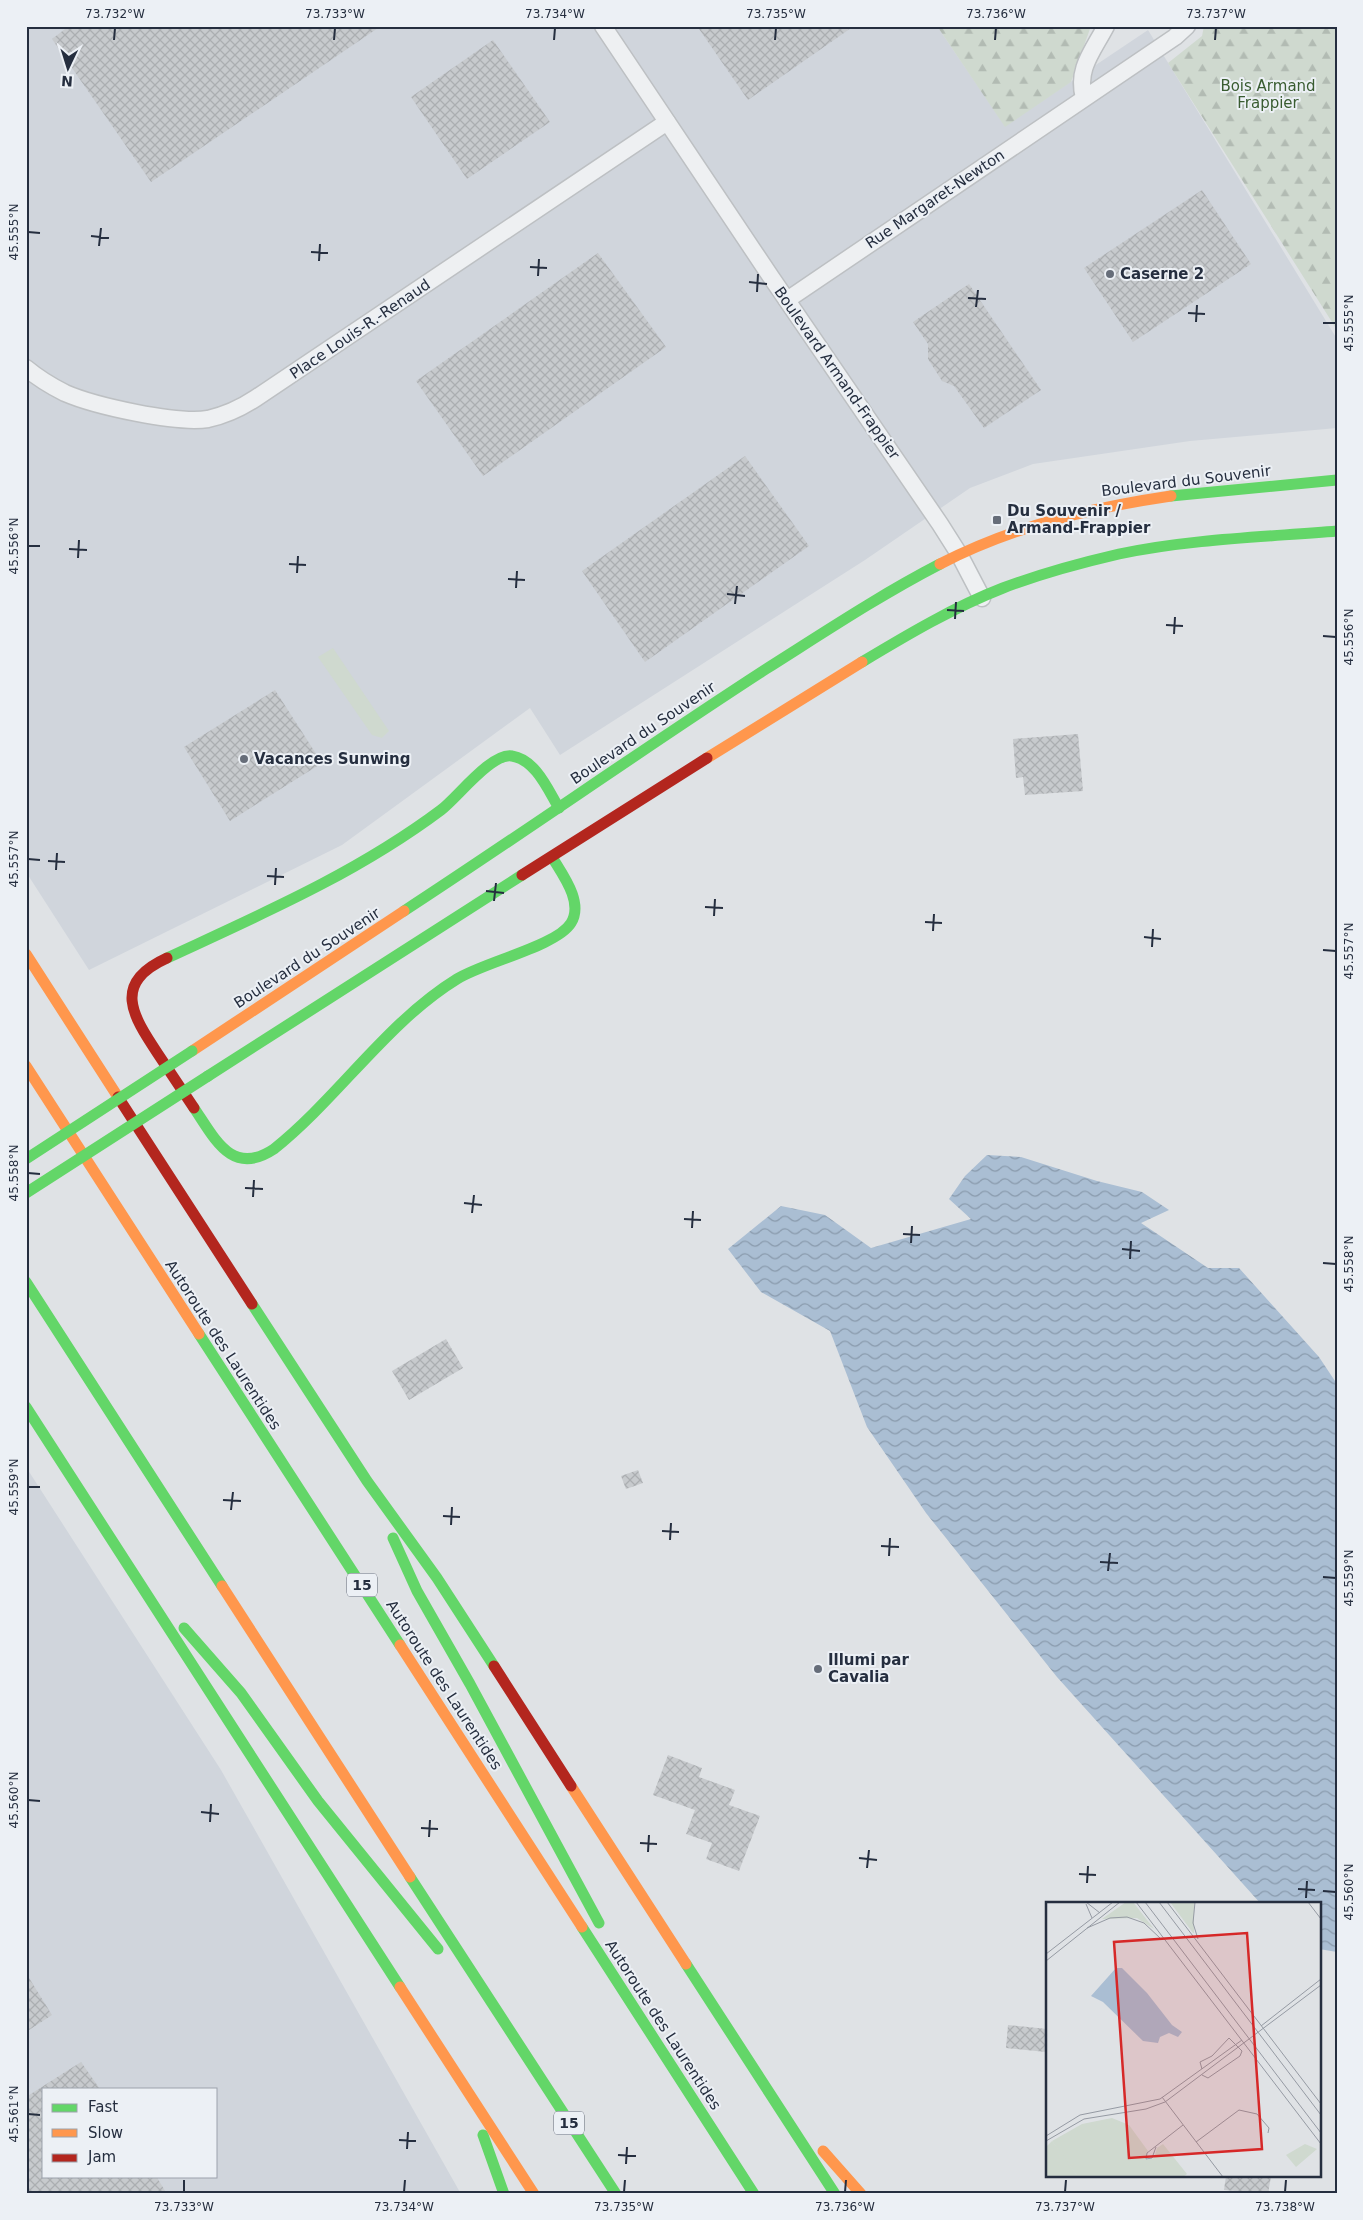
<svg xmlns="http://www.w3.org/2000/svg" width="1363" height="2220" font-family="'DejaVu Sans',sans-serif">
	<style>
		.built { fill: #d0d5dc; fill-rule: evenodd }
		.grass { fill: #cfd9cf }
		.forest { fill: url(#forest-firs) }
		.water { fill: url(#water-waves) }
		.building { fill: url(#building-cross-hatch) }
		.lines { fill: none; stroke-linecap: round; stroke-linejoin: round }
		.street-casing { stroke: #bdc0c3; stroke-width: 19 }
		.street { stroke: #eef0f2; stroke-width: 16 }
		.fast { stroke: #63d668; stroke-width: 11 }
		.slow { stroke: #ff974d; stroke-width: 11 }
		.jam { stroke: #b3261e; stroke-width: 11 }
		.fast-bridge { stroke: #63d668; stroke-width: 11 }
		.ticks { fill: none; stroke: #252e3f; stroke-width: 2 }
		.poi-dot { fill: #666d79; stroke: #ecf0f5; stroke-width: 2 }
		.labels { text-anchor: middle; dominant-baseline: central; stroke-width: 4; stroke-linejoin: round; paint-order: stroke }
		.shield { fill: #ecf0f5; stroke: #616876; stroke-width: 1 }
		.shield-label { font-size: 14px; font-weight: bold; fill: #252e3f }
		.park-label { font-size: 15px; fill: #395c31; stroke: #ecf0f5 }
		.street-label { font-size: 15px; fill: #252e3f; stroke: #ecf0f5 }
		.poi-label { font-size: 15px; font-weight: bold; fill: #252e3f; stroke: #ecf0f5; text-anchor: start }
		.inset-road { fill: none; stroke: #959aa3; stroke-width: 1 }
		.view { fill: #d62828; fill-opacity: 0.15; stroke: #d62828; stroke-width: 2.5 }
		.inset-edge { fill: none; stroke: #252e3f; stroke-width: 2.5 }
		.neatline { fill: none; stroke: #252e3f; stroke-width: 2 }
		.ticks-label { font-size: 12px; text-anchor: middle; fill: #252e3f }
	</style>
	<defs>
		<pattern id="forest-firs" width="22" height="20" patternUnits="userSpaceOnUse" patternTransform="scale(1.25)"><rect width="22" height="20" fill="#cfd9cf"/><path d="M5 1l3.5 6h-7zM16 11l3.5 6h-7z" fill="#b2bbb3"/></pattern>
		<pattern id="water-waves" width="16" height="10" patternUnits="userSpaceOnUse" patternTransform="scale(1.25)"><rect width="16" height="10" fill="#aabed3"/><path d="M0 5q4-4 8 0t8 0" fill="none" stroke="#8a9bad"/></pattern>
		<pattern id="building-cross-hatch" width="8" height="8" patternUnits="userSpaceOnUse" patternTransform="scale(1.25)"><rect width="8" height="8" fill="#c7cacd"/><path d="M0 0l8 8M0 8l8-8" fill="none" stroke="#abaeb1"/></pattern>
	</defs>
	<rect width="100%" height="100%" fill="#dfe2e5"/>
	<g class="built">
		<polygon points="26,26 937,26 1005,126 1148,30 1337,339 1337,428 1190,441 1033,464 970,488 865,560 560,755 530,708 342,845 89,970 26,872"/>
		<path d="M26 1467 221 1770 461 2194H26ZM44 2089H216V2176H44Z"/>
	</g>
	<polygon class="grass" points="333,648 389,731 382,738 372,735 318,657"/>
	<g class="forest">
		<polygon points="937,26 1091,26 1071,82 1005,127"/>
		<polygon points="1204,26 1337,26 1337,330 1168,63 1202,36"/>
	</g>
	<polygon class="water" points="987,1155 1021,1157 1097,1181 1142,1192 1169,1210 1141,1223 1208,1268 1239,1268 1319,1357 1337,1384 1337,1952 1319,1949 1319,1904 1261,1904 1057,1677 926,1513 867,1427 830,1331 761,1292 728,1249 781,1206 825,1215 871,1248 971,1219 949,1199 965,1176"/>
	<g class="building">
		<polygon points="69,26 381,26 151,182 52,39"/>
		<polygon points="697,26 854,26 748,100"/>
		<polygon points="493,40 550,122 467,179 411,97"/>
		<polygon points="1202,190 1251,264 1133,342 1084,268"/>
		<polygon points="598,253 666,347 483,476 416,381"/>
		<polygon points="969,284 1041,390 984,428 954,386 942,381 928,359 928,344 913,322"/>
		<polygon points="745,456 809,546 645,662 582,571"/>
		<polygon points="275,690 322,763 230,821 184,747"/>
		<polygon points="1078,734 1083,791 1025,795 1023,777 1016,778 1013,739"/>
		<polygon points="446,1339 463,1368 409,1400 392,1371"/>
		<polygon points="638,1470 643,1483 626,1489 621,1476"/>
		<polygon points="668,1755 702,1768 699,1777 735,1790 729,1805 760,1816 739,1871 706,1859 712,1843 686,1834 695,1810 653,1795"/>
		<polygon points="26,1973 52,2015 26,2032"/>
		<polygon points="1008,2025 1047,2029 1046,2052 1006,2048"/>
		<polygon points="81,2062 100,2089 44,2089 44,2176 156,2176 167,2194 26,2194 26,2097"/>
		<polygon points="1226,2176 1271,2176 1268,2194 1224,2190"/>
	</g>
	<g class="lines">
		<g class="street-casing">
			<g id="street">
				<polyline points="603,26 771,277 940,524 959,554 982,598"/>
				<path d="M1084 98C1076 69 1093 51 1106 26"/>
				<polyline points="787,300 1175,37 1187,26"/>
				<path d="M26 368C38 378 51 386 65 393 95 406 176 424 208 419 226 415 241 408 256 398L667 122"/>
			</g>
		</g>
		<use href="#street" class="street"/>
		<g class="fast">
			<polyline points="1171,496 1337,480"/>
			<path d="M862 662C907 635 954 607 1003 588 1040 574 1080 563 1119 554 1190 539 1265 537 1337 531"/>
			<path d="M404 911C525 832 644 748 766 669 823 633 880 595 940 564"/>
			<path d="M167 958C262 914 357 873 441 810 457 798 492 752 512 756 536 760 548 790 559 808"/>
			<polyline points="208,1076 522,875"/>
			<path d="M194 1108C215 1139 232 1177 274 1149 338 1098 387 1022 457 979 484 962 557 946 571 923 584 902 562 874 552 857"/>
			<polyline points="26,1282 222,1586"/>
			<polyline points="252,1304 367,1481 437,1578 494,1666"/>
			<polyline points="199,1334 400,1645"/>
			<polyline points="26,1407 400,1987"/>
			<polyline points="393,1538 417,1591 470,1684 599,1923"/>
			<polyline points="184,1628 241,1693 318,1801 438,1949"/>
			<polyline points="410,1877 616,2194"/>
			<polyline points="582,1927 754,2194"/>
			<polyline points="686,1964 835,2194"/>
			<polyline points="483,2135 504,2194"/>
		</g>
		<g class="slow">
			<path d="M940 564C1014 526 1090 508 1171 496"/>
			<polyline points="707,758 862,662"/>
			<polyline points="26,954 118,1097"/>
			<polyline points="192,1051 404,911"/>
			<polyline points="26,1066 199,1334"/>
			<polyline points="222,1586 410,1877"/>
			<polyline points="400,1645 582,1927"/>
			<polyline points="571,1786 686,1964"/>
			<polyline points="400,1987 534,2194"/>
			<polyline points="823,2151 861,2194"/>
		</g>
		<g class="jam">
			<polyline points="522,875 707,758"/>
			<path d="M167 958C112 983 132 1015 158 1054 170 1072 182 1090 194 1108"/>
			<polyline points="118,1097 252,1304"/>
			<polyline points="494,1666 571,1786"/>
		</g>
		<g class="fast-bridge">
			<polyline points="26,1159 192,1051"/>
			<polyline points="26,1193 208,1076"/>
		</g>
	</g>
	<path class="ticks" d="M114 40 115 28M334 40 335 28M554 40 555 28M775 40 776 28M995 40 996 28M1215 40 1216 28M28 232 40 233M91 236 109 238M99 246 101 228M311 252 328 253M319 261 320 244M530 267 547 268M538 276 539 259M749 282 767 284M757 292 758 274M968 298 986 299M976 307 978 290M1188 313 1205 314M1196 322 1197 305M1323 323H1336M28 546H40M69 549 87 550M78 558 79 540M289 564 306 565M297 573 298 556M508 579 525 580M516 588 517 571M727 594 745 596M735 604 737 586M947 610 964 611M955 619 956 602M1166 625 1183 626M1174 634 1175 617M1323 636 1336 637M28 859 40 860M48 861 65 862M56 870 57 853M267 876 284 877M275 885 276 868M486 891 504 893M494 901 496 883M705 907 723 908M714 916 715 899M925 922 942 923M933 931 934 914M1144 937 1161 939M1152 947 1153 929M1323 950 1336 951M28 1173 40 1174M245 1188 263 1189M253 1197 254 1180M464 1203 482 1205M472 1213 474 1195M684 1219 701 1220M692 1228 693 1211M903 1234 920 1235M911 1243 912 1226M1122 1249 1140 1251M1130 1259 1131 1241M1323 1263 1336 1264M28 1487H40M223 1500 241 1501M231 1510 233 1492M443 1516 460 1517M451 1525 452 1507M662 1531 679 1532M670 1540 671 1523M881 1546 899 1547M889 1556 890 1538M1100 1562 1118 1563M1108 1571 1110 1553M1323 1577 1336 1578M28 1800 40 1801M201 1812 219 1814M210 1822 211 1804M421 1828 438 1829M429 1837 430 1820M640 1843 657 1844M648 1852 649 1835M859 1858 877 1860M867 1868 869 1850M1079 1874 1096 1875M1087 1883 1088 1866M1298 1889 1315 1890M1323 1891 1336 1892M1306 1898 1307 1881M28 2114 40 2115M399 2140 416 2141M407 2149 408 2132M618 2155 636 2156M626 2164 627 2147M184 2192V2180M404 2192 405 2180M624 2192 625 2180M845 2192 846 2180M1065 2192 1066 2180M1285 2192 1286 2180"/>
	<g class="poi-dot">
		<circle cx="1110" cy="274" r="5"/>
		<rect x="992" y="515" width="10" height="10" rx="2.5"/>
		<circle cx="244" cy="759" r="5"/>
		<circle cx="818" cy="1669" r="5"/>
	</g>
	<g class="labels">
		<g class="shield">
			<rect x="347" y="1573.5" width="30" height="23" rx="4"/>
			<rect x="554" y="2111.5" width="30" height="23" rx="4"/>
		</g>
		<g class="shield-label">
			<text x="362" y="1585">15</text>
			<text x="569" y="2123">15</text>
		</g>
		<g class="park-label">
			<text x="1268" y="86">Bois Armand<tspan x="1268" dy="17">Frappier</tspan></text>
		</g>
		<g class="street-label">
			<text transform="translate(935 199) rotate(-34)">Rue Margaret-Newton</text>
			<text transform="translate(360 329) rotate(-34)">Place Louis-R.-Renaud</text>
			<text transform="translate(837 373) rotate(55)">Boulevard Armand-Frappier</text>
			<text transform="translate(1186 481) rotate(-7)">Boulevard du Souvenir</text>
			<text transform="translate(643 733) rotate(-34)">Boulevard du Souvenir</text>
			<text transform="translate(307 958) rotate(-33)">Boulevard du Souvenir</text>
			<text transform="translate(223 1345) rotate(57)">Autoroute des Laurentides</text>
			<text transform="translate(444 1685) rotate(57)">Autoroute des Laurentides</text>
			<text transform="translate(663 2025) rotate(57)">Autoroute des Laurentides</text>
		</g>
		<g class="poi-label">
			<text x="1120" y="274">Caserne 2</text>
			<text x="1007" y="511">Du Souvenir /<tspan x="1007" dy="17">Armand-Frappier</tspan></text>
			<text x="254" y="759">Vacances Sunwing</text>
			<text x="828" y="1660">Illumi par<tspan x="828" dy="17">Cavalia</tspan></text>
		</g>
	</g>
	<g transform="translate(1046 1902)">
		<rect width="275" height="275" fill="#dfe2e5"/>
		<path d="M80 0H87L108 27 91 16 56 17ZM124 0H148V31H147Z" fill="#cfd9cf"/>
		<path d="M66 216 83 223 102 249 100 258 108 256 111 246 117 242 141 272 137 275H32L6 239 36 222ZM259 242 271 247 250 265 240 253Z" fill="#cfd9cf"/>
		<path d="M6 239 17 253 32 275H1L0 245Z" fill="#cfd9cf"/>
		<path d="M70 66H76L101 91 126 123 136 130 132 135 123 131 114 135 112 141 97 139 57 100 45 94Z" fill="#aabed3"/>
		<path class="inset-road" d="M40 0 54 11M47 0H64M90 0 275 242M99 0 275 231M113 0 275 213M121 0 275 202M149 0 147 21 152 37M262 0 275 17M40 2 46 16M41 26 64 16 81 15 98 21 114 36M0 52 67 0M0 59 74 0M215 124 275 77M156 173 162 176 194 154 196 149 183 136 166 154 154 160 156 167M116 195 177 275M0 234 34 213 114 197 196 138M0 239 38 217 100 207 119 200 275 83M150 240 193 208 211 212 223 226 222 231M110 245 106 256 100 257 101 251 137 223"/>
		<path class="view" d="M201 31 216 247 83 256 68 40Z"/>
		<rect width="275" height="275" class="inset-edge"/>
	</g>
	<rect width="1363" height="2220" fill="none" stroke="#ecf0f5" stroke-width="55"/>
	<rect x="42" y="2088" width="175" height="90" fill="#ecf0f5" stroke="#9ca2ac"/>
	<rect x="52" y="2104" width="25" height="8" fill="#63d668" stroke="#9ca2ac"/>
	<text x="88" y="2112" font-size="15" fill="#252e3f">Fast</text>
	<rect x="52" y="2129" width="25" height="8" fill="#ff974d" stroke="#9ca2ac"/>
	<text x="88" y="2138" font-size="15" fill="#252e3f">Slow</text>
	<rect x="52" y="2154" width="25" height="8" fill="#b3261e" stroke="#9ca2ac"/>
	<text x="88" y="2162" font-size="15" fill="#252e3f">Jam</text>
	<g transform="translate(68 68) rotate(184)" stroke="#ecf0f5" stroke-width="4" paint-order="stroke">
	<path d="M0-4L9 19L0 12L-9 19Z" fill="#252e3f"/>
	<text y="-8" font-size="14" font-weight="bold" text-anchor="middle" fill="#252e3f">N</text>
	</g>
	<rect x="28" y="28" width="1308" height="2164" class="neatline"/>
	<g class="ticks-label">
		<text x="115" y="18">73.732°W</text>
		<text x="335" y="18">73.733°W</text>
		<text x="555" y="18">73.734°W</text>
		<text x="776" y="18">73.735°W</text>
		<text x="996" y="18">73.736°W</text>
		<text x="1216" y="18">73.737°W</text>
		<text transform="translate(14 232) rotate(-90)" y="4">45.555°N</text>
		<text transform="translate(1349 323) rotate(-90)" y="4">45.555°N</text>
		<text transform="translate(14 546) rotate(-90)" y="4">45.556°N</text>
		<text transform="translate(1349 637) rotate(-90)" y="4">45.556°N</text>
		<text transform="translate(14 859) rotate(-90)" y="4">45.557°N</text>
		<text transform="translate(1349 951) rotate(-90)" y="4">45.557°N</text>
		<text transform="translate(14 1173) rotate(-90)" y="4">45.558°N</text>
		<text transform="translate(1349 1264) rotate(-90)" y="4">45.558°N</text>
		<text transform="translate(14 1487) rotate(-90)" y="4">45.559°N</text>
		<text transform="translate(1349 1578) rotate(-90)" y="4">45.559°N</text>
		<text transform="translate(14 1800) rotate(-90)" y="4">45.560°N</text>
		<text transform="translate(1349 1892) rotate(-90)" y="4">45.560°N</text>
		<text transform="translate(14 2114) rotate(-90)" y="4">45.561°N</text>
		<text x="184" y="2211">73.733°W</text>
		<text x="404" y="2211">73.734°W</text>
		<text x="624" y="2211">73.735°W</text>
		<text x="845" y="2211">73.736°W</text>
		<text x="1065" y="2211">73.737°W</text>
		<text x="1285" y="2211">73.738°W</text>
	</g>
</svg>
